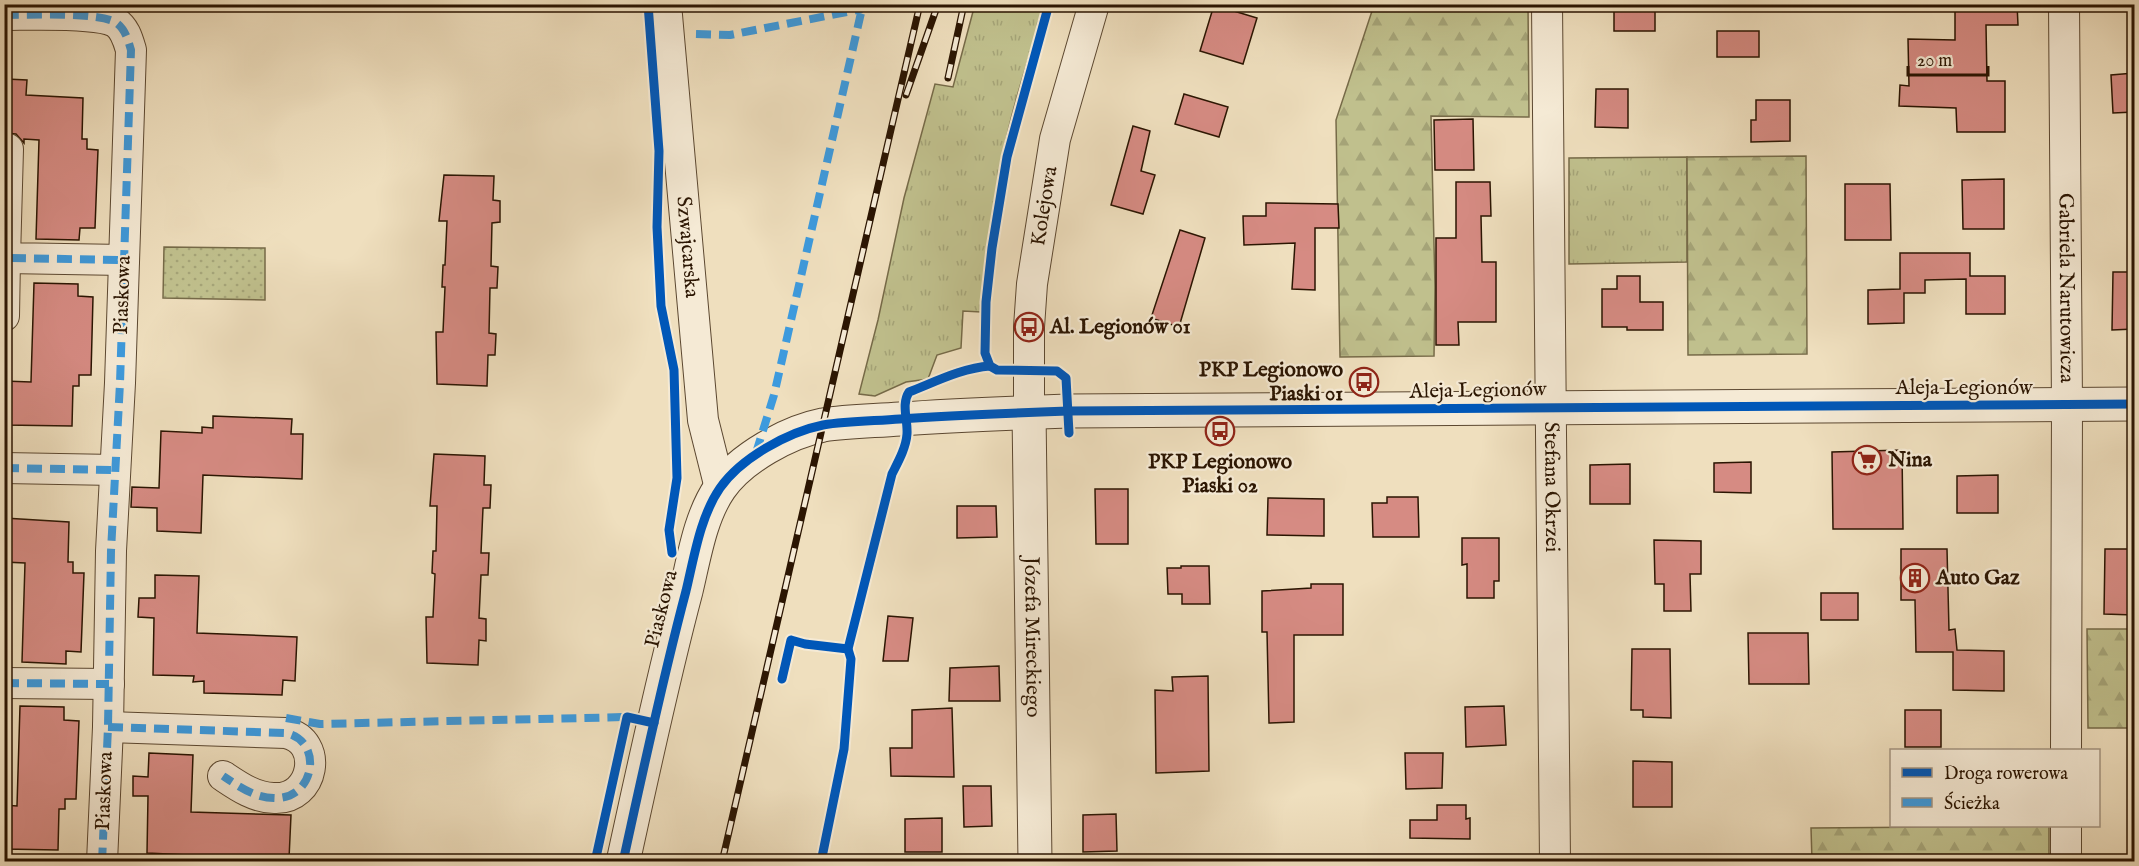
<svg xmlns="http://www.w3.org/2000/svg" width="2139" height="866" font-family="'IM FELL English',serif">
	<style>
		.grass { fill: url(#grass-tufts); stroke: #766a48; stroke-width: 1.5 }
		.forest { fill: url(#forest-firs); stroke: #766a48; stroke-width: 1.5 }
		.park { fill: url(#park-dots); stroke: #766a48; stroke-width: 1.5 }
		.building { fill: #d68b83; stroke: #2b1502; stroke-width: 1.5 }
		.lines { fill: none; stroke-linecap: round; stroke-linejoin: round }
		.minor-casing { stroke: #5c4831; stroke-width: 32 }
		.tertiary-casing { stroke: #5c4831; stroke-width: 35 }
		.minor { stroke: #f5ead5; stroke-width: 30 }
		.tertiary { stroke: #f5ead5; stroke-width: 33 }
		.rail-casing { stroke: #2b1502; stroke-width: 7 }
		.rail { stroke: #f5ead5; stroke-width: 4.5; stroke-dasharray: 14; stroke-linecap: butt }
		.quiet { stroke: #3d9add; stroke-width: 8; stroke-dasharray: 15 8; stroke-linecap: butt }
		.cycleway-casing { stroke: #f5ead5; stroke-width: 13 }
		.cycleway { stroke: #0057b8; stroke-width: 9 }
		.labels { text-anchor: middle; dominant-baseline: central; stroke-width: 4.5; stroke-linejoin: round; paint-order: stroke }
		.street-label { font-size: 21px; fill: #2b1502; stroke: #f5ead5 }
		.poi-label { font-size: 21px; font-weight: bold; fill: #2b1502; stroke: #f5ead5; text-anchor: start }
	</style>
	<defs>
		<pattern id="grass-tufts" width="24" height="20" patternUnits="userSpaceOnUse" patternTransform="scale(1.5)"><rect width="24" height="20" fill="#c0c08d"/><path d="M3 7l-1-3M5 7V3M7 7l1-3M15 17l-1-3M17 17v-4M19 17l1-3" fill="none" stroke="#a5a478"/></pattern>
		<pattern id="forest-firs" width="22" height="20" patternUnits="userSpaceOnUse" patternTransform="scale(1.5)"><rect width="22" height="20" fill="#c0c08d"/><path d="M5 1l3.5 6h-7zM16 11l3.5 6h-7z" fill="#a5a478"/></pattern>
		<pattern id="park-dots" width="8" height="8" patternUnits="userSpaceOnUse" patternTransform="scale(1.5)"><rect width="8" height="8" fill="#c0c08d"/><path d="M2 2h.1M6 6h.1" fill="none" stroke="#a5a478" stroke-width="1.8" stroke-linecap="round"/></pattern>
	</defs>
	<rect width="100%" height="100%" fill="#efdfbe"/>
	<filter id="stains"><feTurbulence type="fractalNoise" baseFrequency=".00333" numOctaves="4"/><feColorMatrix values="0 0 0 0 .2 0 0 0 0 .09 0 0 0 0 .02 0 0 0 .5 -.17"/></filter>
	<radialGradient id="worn" r=".72"><stop offset=".6" stop-color="#630" stop-opacity="0"/><stop offset="1" stop-color="#630" stop-opacity=".3"/></radialGradient>
	<g class="grass">
		<path d="M975 4 1045 5C1030 55 1012 106 1002 159 992 210 986 261 981 312L963 311 961 348 937 355 928 379 906 382 875 396 859 394 878 320 904 198 935 84 953 87Z"/>
		<polygon points="1687,157 1687,262 1569,264 1569,158"/>
	</g>
	<g class="forest">
		<polygon points="1374,5 1528,5 1529,117 1431,116 1435,287 1434,356 1340,357 1336,120"/>
		<polygon points="1806,156 1807,354 1688,355 1687,157"/>
		<polygon points="2087,629 2134,629 2134,728 2088,728"/>
		<polygon points="2049,826 2049,861 1812,861 1811,828"/>
	</g>
	<polygon class="park" points="164,247 265,248 265,300 163,298"/>
	<g class="building">
		<rect x="1614" y="4" width="41" height="27"/>
		<polygon points="1955,4 2017,4 2018,25 1986,25 1987,81 2005,81 2005,132 1957,132 1956,108 1899,106 1900,85 1909,86 1908,39 1955,40"/>
		<polygon points="1214,5 1257,18 1243,64 1200,51"/>
		<rect x="1717" y="31" width="42" height="26"/>
		<polygon points="2134,73 2134,112 2113,113 2111,75"/>
		<polygon points="6,79 27,80 26,95 83,98 82,139 87,139 87,149 98,150 97,175 95,228 80,228 79,240 36,239 39,140 24,139 24,143 16,134 4,133"/>
		<polygon points="1596,89 1628,89 1628,128 1595,127"/>
		<polygon points="1184,94 1228,107 1219,137 1175,124"/>
		<polygon points="1756,100 1790,100 1790,141 1751,142 1751,120 1756,120"/>
		<polygon points="1473,119 1474,170 1435,170 1434,120"/>
		<polygon points="1133,126 1150,131 1141,171 1155,175 1143,214 1111,205"/>
		<polygon points="444,175 494,176 493,200 500,201 500,222 492,223 491,266 498,267 497,288 490,288 489,333 496,334 495,355 488,355 487,386 437,384 436,332 443,332 445,287 442,287 443,265 445,265 447,221 439,221"/>
		<polygon points="2004,179 2004,229 1963,229 1962,180"/>
		<polygon points="1456,182 1490,182 1491,216 1481,216 1482,262 1496,262 1496,322 1458,322 1459,345 1436,345 1436,238 1456,238"/>
		<polygon points="1845,184 1890,184 1891,240 1845,240"/>
		<polygon points="1266,203 1338,204 1339,228 1315,228 1315,290 1292,289 1295,243 1244,245 1243,216 1266,216"/>
		<polygon points="1180,230 1205,238 1179,327 1151,318"/>
		<polygon points="1900,253 1970,253 1970,276 2005,276 2005,314 1966,314 1966,279 1925,280 1925,293 1904,293 1904,323 1868,324 1868,290 1900,289"/>
		<polygon points="2113,272 2134,272 2134,329 2112,330"/>
		<polygon points="1617,276 1640,276 1640,302 1663,302 1663,330 1627,330 1627,327 1602,327 1602,289 1617,289"/>
		<polygon points="34,283 78,284 78,296 93,297 91,375 79,375 79,386 73,386 72,426 4,425 4,381 31,382"/>
		<polygon points="213,416 292,419 291,434 303,434 302,479 203,475 201,533 157,531 157,508 131,507 132,487 159,488 161,431 202,433 202,427 213,428"/>
		<polygon points="1902,450 1903,529 1833,529 1832,452"/>
		<polygon points="434,454 485,456 484,485 491,485 490,508 483,508 481,553 489,553 488,575 481,575 479,618 486,619 486,641 479,640 478,665 427,663 426,617 433,617 435,574 432,573 433,551 436,551 437,506 430,506"/>
		<polygon points="1751,462 1751,493 1714,492 1714,463"/>
		<polygon points="1630,464 1630,504 1590,504 1590,465"/>
		<polygon points="1998,475 1998,513 1957,513 1957,476"/>
		<polygon points="1095,489 1128,489 1128,544 1096,544"/>
		<polygon points="1387,497 1418,497 1419,537 1373,537 1372,503 1387,503"/>
		<polygon points="1268,498 1324,499 1324,536 1267,535"/>
		<polygon points="957,506 996,506 997,537 957,538"/>
		<polygon points="4,518 69,522 68,562 73,562 73,573 84,573 81,652 66,651 66,664 22,662 25,563 4,562"/>
		<polygon points="1462,538 1499,538 1499,581 1494,581 1494,598 1467,598 1467,564 1462,565"/>
		<polygon points="1654,540 1701,541 1701,574 1690,574 1691,611 1664,611 1664,584 1655,584"/>
		<polygon points="1901,549 1947,549 1949,630 1955,629 1957,650 2004,651 2004,691 1953,690 1953,652 1916,652 1915,600 1901,600"/>
		<polygon points="2105,549 2134,549 2134,615 2104,614"/>
		<polygon points="1181,566 1209,566 1210,604 1182,604 1182,594 1168,594 1167,568 1181,568"/>
		<polygon points="155,575 199,576 197,633 297,637 295,681 283,680 282,695 204,693 204,681 193,682 194,676 153,675 154,618 138,617 139,598 155,598"/>
		<polygon points="1311,584 1343,584 1343,635 1294,635 1294,722 1269,723 1267,632 1262,632 1262,591 1311,588"/>
		<rect x="1821" y="593" width="37" height="27"/>
		<polygon points="888,616 913,618 908,661 883,661"/>
		<polygon points="1748,633 1808,633 1809,684 1749,684"/>
		<polygon points="1632,649 1670,649 1671,718 1643,717 1643,710 1631,710"/>
		<polygon points="999,666 1000,701 949,701 950,668"/>
		<polygon points="1208,676 1209,771 1156,773 1155,690 1173,691 1172,677"/>
		<polygon points="20,706 64,707 64,720 79,721 76,799 65,799 65,809 59,809 58,850 4,849 4,805 17,806"/>
		<polygon points="1504,706 1506,745 1466,747 1465,707"/>
		<polygon points="952,708 954,777 891,776 890,748 912,748 912,710"/>
		<rect x="1905" y="710" width="36" height="37"/>
		<polygon points="149,753 193,755 191,812 291,815 289,859 277,859 277,861 198,861 198,860 188,860 188,855 147,853 148,796 133,796 133,776 148,777"/>
		<polygon points="1405,753 1443,753 1442,788 1406,789"/>
		<polygon points="1633,761 1672,762 1672,807 1633,807"/>
		<polygon points="963,786 991,786 992,826 964,827"/>
		<polygon points="1437,805 1466,805 1466,819 1470,818 1470,839 1410,838 1410,820 1437,820"/>
		<polygon points="1116,814 1117,851 1083,852 1083,815"/>
		<polygon points="942,818 942,852 905,852 905,819"/>
	</g>
	<g class="lines">
		<g class="minor-casing">
			<g id="minor">
				<path id="s1" d="M666 4 703 420 720 488"/>
				<path id="s2" d="M1547 4 1555 862"/>
				<path id="s3" d="M2064 4 2067 405 2066 750"/>
				<path d="M4 15C30 15 96 12 115 22 125 28 128 40 131 50L120 383 111 551 108 727 102 862"/>
				<polyline points="8,149 5,258 124,260"/>
				<polyline points="4,316 5,258"/>
				<path id="s4" d="M1029 412V327L1032 284 1055 139 1094 4"/>
				<polyline points="4,468 115,470"/>
				<polyline points="4,683 109,684"/>
				<path d="M108 727 286 733C324 741 315 800 274 798 255 798 238 786 223 776"/>
				<polyline points="2066,862 2066,826"/>
			</g>
		</g>
		<g class="tertiary-casing">
			<g id="tertiary">
				<path id="s5" d="M1029 412 1035 862"/>
				<path d="M623 862C643 771 662 681 686 591 694 558 700 517 720 488 741 458 788 432 823 425 848 421 875 421 900 419 956 415 1012 413 1068 411L2134 404"/>
			</g>
		</g>
		<use href="#minor" class="minor"/>
		<use href="#tertiary" class="tertiary"/>
		<g class="rail-casing">
			<g id="rail">
				<polyline points="948,78 964,4"/>
				<polyline points="906,95 938,4"/>
				<polyline points="722,862 920,4"/>
			</g>
		</g>
		<use href="#rail" class="rail"/>
		<g class="quiet">
			<path d="M4 15C30 15 96 12 115 22 125 28 128 40 131 50L120 383 111 551 108 727 102 862"/>
			<polyline points="696,34 730,35 862,9"/>
			<polyline points="8,149 5,258 124,260"/>
			<polyline points="4,316 5,258"/>
			<polyline points="756,453 774,395 863,4"/>
			<polyline points="4,468 115,470"/>
			<polyline points="4,683 109,684"/>
			<polyline points="286,718 320,724 627,717"/>
			<path d="M108 727 286 733C324 741 315 800 274 798 255 798 238 786 223 776"/>
		</g>
		<g class="cycleway-casing">
			<g id="cycleway">
				<polyline points="648,4 659,151 657,227 661,306 674,370 677,478 669,530 672,553"/>
				<polyline points="1049,4 1007,157 992,248 986,302 985,353 990,366 997,370 1057,371 1066,378 1069,433"/>
				<polyline points="782,679 791,640 805,644 848,649"/>
				<polyline points="595,862 627,717 654,723"/>
				<path d="M623 862C643 771 662 681 686 591 694 558 700 517 720 488 741 458 788 432 823 425 848 421 875 421 900 419 956 415 1012 413 1068 411L2134 404"/>
				<path d="M821 862 844 749 851 659 848 649 892 474C898 462 906 448 907 434 908 420 901 404 909 392 935 382 962 368 990 366"/>
			</g>
		</g>
		<use href="#cycleway" class="cycleway"/>
	</g>
	<defs>
		<g id="bus-ring" transform="scale(1.5)"><circle r="9.5" fill="#f5ead5" stroke="#8f2418" stroke-width="1.5"/><path d="M-5-6H5V4H4V6H2V4H-2V6H-4V4H-5ZM-3.5-4V0h7V-4ZM-3.5 1.2v1.5H-2V1.2ZM2 1.2v1.5H3.5V1.2Z" fill="#8f2418"/></g>
		<g id="supermarket-ring" transform="scale(1.5)"><circle r="9.5" fill="#f5ead5" stroke="#8f2418" stroke-width="1.5"/><path d="M-6-5.5h2.5l.6 2H6L4.5 2H-2.5L-4.4-4H-6ZM-1.5 3.2a1.3 1.3 0 1 0 .1 0ZM3 3.2a1.3 1.3 0 1 0 .1 0Z" fill="#8f2418"/></g>
		<g id="building-ring" transform="scale(1.5)"><circle r="9.5" fill="#f5ead5" stroke="#8f2418" stroke-width="1.5"/><path d="M-4-6H4V6H1V3H-1V6H-4ZM-2.5-4.3h1.7v1.8h-1.7ZM.8-4.3h1.7v1.8H.8ZM-2.5-1h1.7V.8h-1.7ZM.8-1h1.7V.8H.8Z" fill="#8f2418"/></g>
	</defs>
	<g fill-rule="evenodd">
		<use href="#bus-ring" x="1029" y="327"/>
		<use href="#bus-ring" x="1364" y="382"/>
		<use href="#bus-ring" x="1220" y="431"/>
		<use href="#supermarket-ring" x="1867" y="460"/>
		<use href="#building-ring" x="1915" y="578"/>
	</g>
	<g class="labels">
		<g class="street-label">
			<text stroke="none"><textPath href="#s4" startOffset="207">Kolejowa</textPath></text>
			<text stroke="none"><textPath href="#s1" startOffset="244">Szwajcarska</textPath></text>
			<text stroke="none"><textPath href="#s3" startOffset="284">Gabriela Narutowicza</textPath></text>
			<text transform="translate(123 295) rotate(-88)">Piaskowa</text>
			<text x="1964" y="388">Aleja Legionów</text>
			<text transform="translate(1478 391) rotate(-1)">Aleja Legionów</text>
			<text stroke="none"><textPath href="#s2" startOffset="483">Stefana Okrzei</textPath></text>
			<text transform="translate(662 609) rotate(-76)">Piaskowa</text>
			<text stroke="none"><textPath href="#s5" startOffset="225">Józefa Mireckiego</textPath></text>
			<text transform="translate(105 791) rotate(-88)">Piaskowa</text>
		</g>
		<g class="poi-label">
			<text x="1050" y="327">Al. Legionów 01</text>
			<text x="1343" y="370" text-anchor="end">PKP Legionowo<tspan x="1343" dy="24">Piaski 01</tspan></text>
			<text x="1888" y="460">Nina</text>
			<text x="1220" y="462" text-anchor="middle">PKP Legionowo<tspan x="1220" dy="24">Piaski 02</tspan></text>
			<text x="1936" y="578">Auto Gaz</text>
		</g>
	</g>
	<rect width="2139" height="866" fill="none" stroke="#efdfbe" stroke-width="24"/>
	<rect x="6" y="6" width="2127" height="854" fill="none" stroke="#2b1502" stroke-width="3"/>
	<rect x="12" y="12" width="2115" height="842" fill="none" stroke="#2b1502" stroke-width="1.5"/>
	<rect x="1890" y="749" width="210" height="78" fill="#f5ead5" stroke="#a49581" stroke-width="1.5"/>
	<rect x="1902" y="768" width="30" height="9" fill="#0057b8" stroke="#a49581" stroke-width="1.5"/>
	<text x="1944" y="779" font-size="18" fill="#2b1502">Droga rowerowa</text>
	<rect x="1902" y="798" width="30" height="9" fill="#3d9add" stroke="#a49581" stroke-width="1.5"/>
	<text x="1944" y="809" font-size="18" fill="#2b1502">Ścieżka</text>
	<path d="M1908 66v9h80v-9" fill="none" stroke="#2b1502" stroke-width="3"/>
	<text x="1917" y="66" font-size="18" fill="#2b1502" stroke="#f5ead5" stroke-width="4.5" paint-order="stroke">20 m</text>
	<rect width="100%" height="100%" filter="url(#stains)"/>
	<rect width="100%" height="100%" fill="url(#worn)"/>
</svg>
